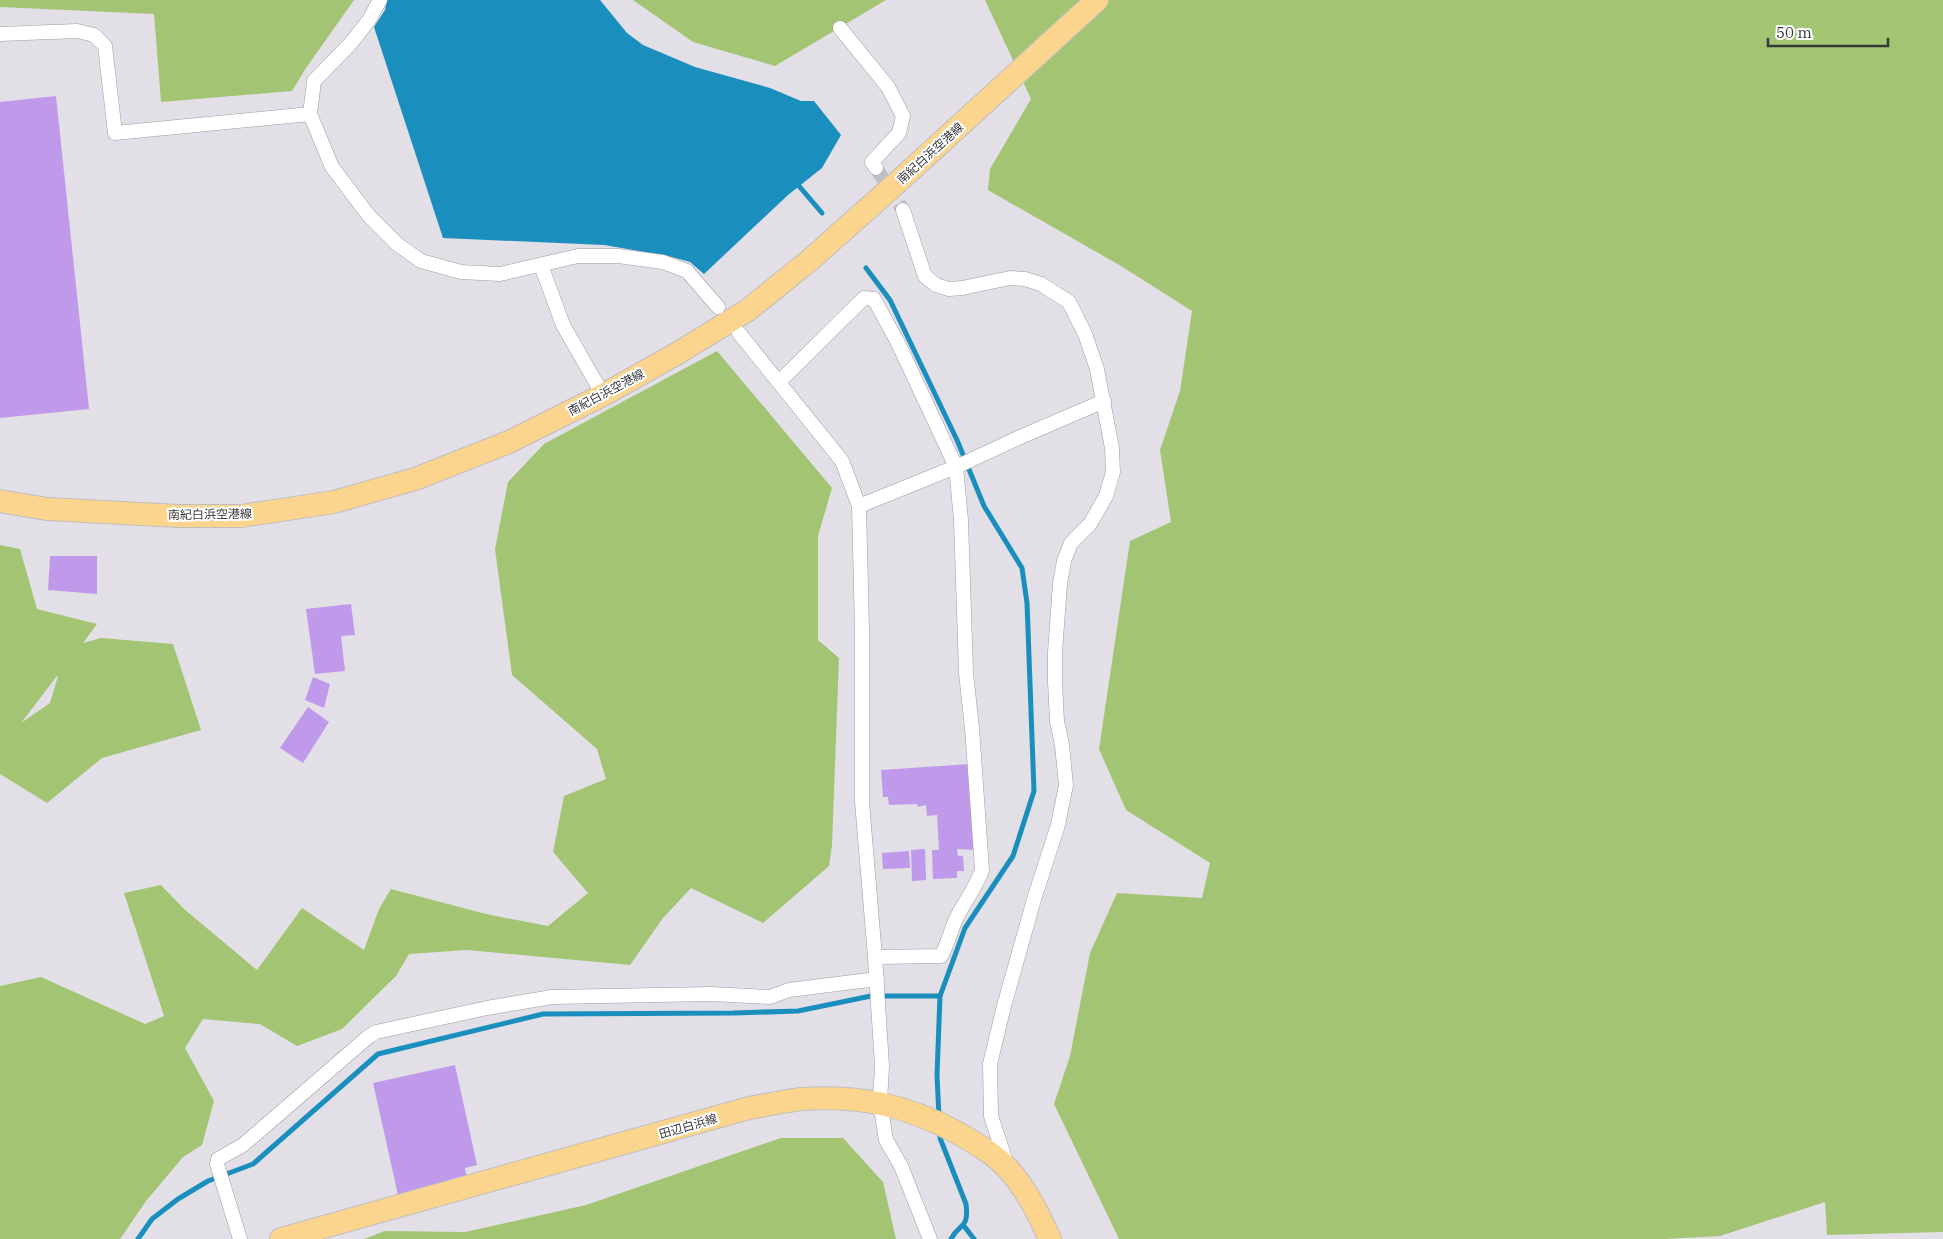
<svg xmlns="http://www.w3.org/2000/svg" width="1943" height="1239" font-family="'IBM Plex Serif','Noto Sans JP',serif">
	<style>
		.green { fill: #a3c573; fill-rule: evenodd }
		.water { fill: #1a8fbe }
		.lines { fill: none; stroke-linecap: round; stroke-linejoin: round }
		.stream { stroke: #1a8fbe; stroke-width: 5 }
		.building { fill: #c09aea }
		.minor-tunnel { stroke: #c0bdc4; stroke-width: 14; stroke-dasharray: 14 7; stroke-linecap: butt }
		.minor-casing { stroke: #a09ca4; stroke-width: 15 }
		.primary-casing { stroke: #bfbfc0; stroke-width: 24 }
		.minor { stroke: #fff; stroke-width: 14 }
		.primary { stroke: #fbd58e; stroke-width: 22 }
		.labels { text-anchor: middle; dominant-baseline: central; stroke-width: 4; stroke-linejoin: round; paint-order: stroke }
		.street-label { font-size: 12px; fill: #373639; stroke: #fff }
	</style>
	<rect width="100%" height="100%" fill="#e2dfe7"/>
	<g class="green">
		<polygon points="0,0 354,0 306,68 292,91 161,102 154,14 0,7"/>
		<polygon points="633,0 886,0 775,66 693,42"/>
		<polygon points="985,0 1943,0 1943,1232 1827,1235 1825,1202 1720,1236 1665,1239 1119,1239 1054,1104 1070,1056 1090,953 1117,893 1202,898 1210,863 1126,810 1099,749 1130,541 1171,522 1160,450 1180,391 1192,311 1121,266 988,190 990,169 1031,99"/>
		<polygon points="717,351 832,488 818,536 818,640 839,658 832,845 829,866 763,923 691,888 663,918 630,965 467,950 409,954 396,976 342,1029 297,1046 260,1024 203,1019 185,1048 214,1101 202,1145 183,1157 146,1201 120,1239 0,1239 0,986 41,977 145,1024 164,1016 124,893 161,885 184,909 257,970 302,908 364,950 379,909 391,889 486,914 548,926 588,893 553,852 564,796 606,779 597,749 512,675 495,549 508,482 544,444"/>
		<path d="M0 545 20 549 37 609 97 624 83 643 101 638 173 644 201 730 102 758 47 803 0 774ZM58 676 50 703 21 723 57 676Z"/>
		<polygon points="781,1138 843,1138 883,1182 896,1239 364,1239 385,1231 465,1232 586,1205"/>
	</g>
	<polygon class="water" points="387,0 600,0 627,33 643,45 695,67 770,88 801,101 814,101 841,135 822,168 788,195 704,274 690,262 668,256 604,245 443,238 374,27 385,10"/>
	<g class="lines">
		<g class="stream">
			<polyline points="799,186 822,213"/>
			<polyline points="939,1118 937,1075 940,996"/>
			<path d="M940 1131V1138L966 1204C969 1230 960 1222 951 1239"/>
			<polyline points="964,1226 974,1239"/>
			<polyline points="138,1239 152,1219 178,1199 208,1181 253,1164 378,1054 543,1014 734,1013 798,1011 871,996 940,996 965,928 1013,856 1034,791 1027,603 1022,568 984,506 957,440 890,300 866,268"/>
		</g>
	</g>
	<g class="building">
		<polygon points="56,96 89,409 0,418 0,102"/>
		<polygon points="50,556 97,556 97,594 48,590"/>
		<polygon points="351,604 355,635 341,636 345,671 315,674 306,609"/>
		<polygon points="313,677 330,684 324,708 305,700"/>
		<polygon points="308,707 329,722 303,763 280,748"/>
		<polygon points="970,764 976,850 957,849 958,856 963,856 964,871 957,871 957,878 933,879 932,850 939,850 937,815 927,816 926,805 918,807 917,804 889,805 888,797 883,797 881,770"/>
		<polygon points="925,849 926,880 912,881 911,850"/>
		<polygon points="909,851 910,868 883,869 882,853"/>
		<polygon points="455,1065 477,1165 465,1168 467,1180 398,1195 373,1083"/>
	</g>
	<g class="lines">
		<polyline class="minor-tunnel" points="876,168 903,210"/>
		<g class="minor-casing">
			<g id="minor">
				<polyline points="380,0 369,20 351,43 314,81 310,114 332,167 369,216 397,244 421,261 461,272 500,274 578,256 618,256 663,262 687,271 718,307"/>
				<polyline points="840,28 888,87 903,116 899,133 872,162 876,168"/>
				<polyline points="0,34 77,31 94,35 105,46 115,133 310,114"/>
				<polyline points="903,210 925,276 936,285 949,289 962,288 1010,278 1025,279 1041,284 1069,302 1085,334 1097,369 1112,448 1113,472 1106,496 1090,524 1071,543 1064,561 1060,584 1055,652 1055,682 1057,721 1062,745 1066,785 1058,825 1035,896 1004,1006 990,1064 991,1116 1007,1165"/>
				<polyline points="541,265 563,325 603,395"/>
				<polyline points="739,333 842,461 859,506 862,630 862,802 875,957 882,1066 880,1102 886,1140 901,1166 930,1239"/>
				<path d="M779 382 864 298 874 299 898 343 956 467 961 520 966 673 972 728 982 870C976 888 964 902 956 919 950 932 948 944 941 956L875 957"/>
				<polyline points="859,506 958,466 1018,438 1104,401"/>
				<polyline points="240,1239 217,1164 218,1159 243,1145 368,1037 376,1032 487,1008 552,997 711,994 770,997 789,990 877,979"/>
			</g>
		</g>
		<g class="primary-casing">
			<g id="primary">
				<polyline points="0,501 47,509 179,516 241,516 334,502 415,479 509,442 603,395 678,353 748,310 810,260 900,180 1097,0"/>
				<path d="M281 1239 749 1108C767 1105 785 1101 802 1099 859 1095 906 1105 956 1132 975 1143 995 1154 1009 1170 1027 1190 1039 1215 1050 1239"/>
			</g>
		</g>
		<use href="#minor" class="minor"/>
		<use href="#primary" class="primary"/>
	</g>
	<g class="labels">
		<g class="street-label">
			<text transform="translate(930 153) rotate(-42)">南紀白浜空港線</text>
			<text transform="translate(606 392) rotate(-28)">南紀白浜空港線</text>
			<text transform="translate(210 514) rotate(-1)">南紀白浜空港線</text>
			<text transform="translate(688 1126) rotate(-16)">田辺白浜線</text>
		</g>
	</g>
	<path d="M1768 38v8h120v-8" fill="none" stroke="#373639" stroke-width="2.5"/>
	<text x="1776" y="38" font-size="15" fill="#373639" stroke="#ffffff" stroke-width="4" paint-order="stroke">50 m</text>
</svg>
